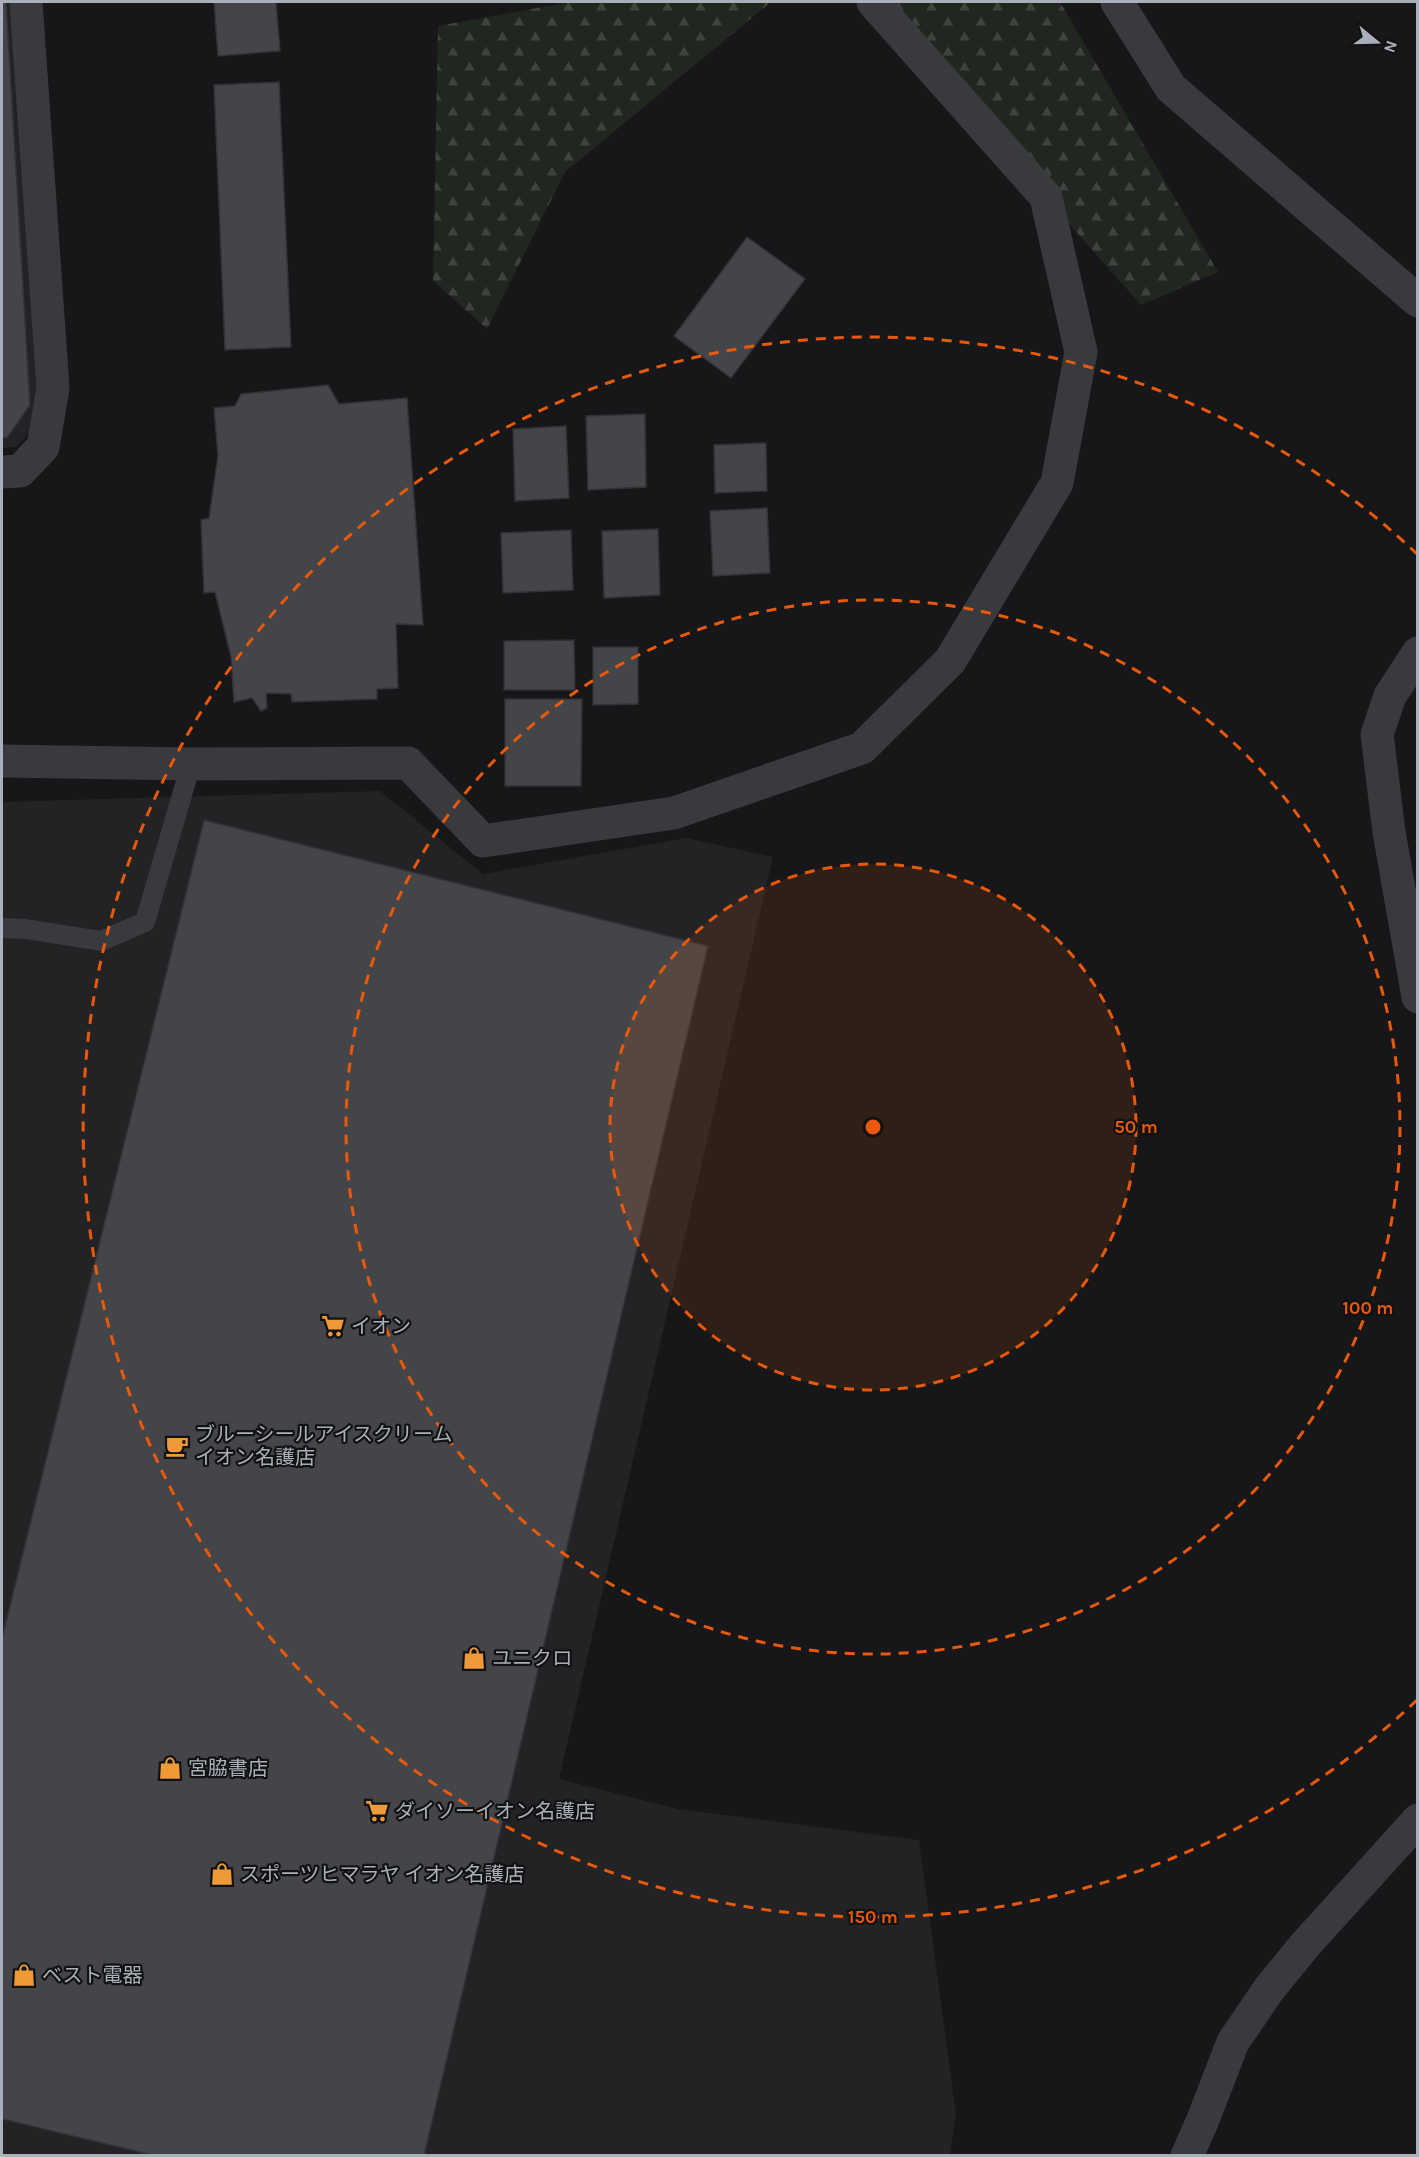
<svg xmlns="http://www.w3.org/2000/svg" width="1419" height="2157" font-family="Karla,'Noto Sans JP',sans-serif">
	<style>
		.built { fill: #232326 }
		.forest { fill: url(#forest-firs) }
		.building { fill: #434549; stroke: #313235; stroke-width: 1.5 }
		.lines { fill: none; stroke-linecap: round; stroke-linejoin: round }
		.lane { stroke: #383a3e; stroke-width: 20 }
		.street { stroke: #383a3e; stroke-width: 33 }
		.ring { fill: none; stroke: #e8590c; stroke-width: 3; stroke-dasharray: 10 8 }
		.labels { text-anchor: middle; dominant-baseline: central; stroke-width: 4.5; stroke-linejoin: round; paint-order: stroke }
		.poi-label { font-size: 20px; fill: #a9b0b9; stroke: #121214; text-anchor: start }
		.centre { fill: #e8590c; stroke: #121214; stroke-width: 3 }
		.ring-label { font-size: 18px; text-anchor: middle; font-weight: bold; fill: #e8590c; stroke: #121214; stroke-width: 4.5; stroke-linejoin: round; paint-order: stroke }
	</style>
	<defs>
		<pattern id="forest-firs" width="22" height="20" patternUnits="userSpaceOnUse" patternTransform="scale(1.5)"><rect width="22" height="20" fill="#1f271f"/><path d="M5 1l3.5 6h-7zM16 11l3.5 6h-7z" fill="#3d443d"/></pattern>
	</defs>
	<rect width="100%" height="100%" fill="#171719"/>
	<g class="built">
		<polygon points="2,2 12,2 40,404 33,428 16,447 2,448"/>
		<polygon points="380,791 483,874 686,838 773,857 559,1779 678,1809 919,1840 956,2114 950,2155 2,2155 2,802"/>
	</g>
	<g class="forest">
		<polygon points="570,2 771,2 565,172 487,329 433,281 438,26"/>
		<polygon points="873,2 1060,2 1218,272 1141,305"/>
	</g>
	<g class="building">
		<polygon points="2,2 6,2 30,405 7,438 2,438"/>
		<polygon points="214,2 276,2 280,51 218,56"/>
		<polygon points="279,82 291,347 225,350 214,85"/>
		<polygon points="747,237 805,279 731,378 674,336"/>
		<polygon points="328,385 339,404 407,398 423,625 396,624 398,688 377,689 377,699 292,702 291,694 266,693 267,708 261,711 252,698 234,702 231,657 215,592 204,593 201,520 209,518 218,456 214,408 235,406 241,394"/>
		<polygon points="645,414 646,487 588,490 586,416"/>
		<polygon points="566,426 569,498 515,501 513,429"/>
		<polygon points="766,443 767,491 715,493 714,445"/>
		<polygon points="767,508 770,573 713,576 710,511"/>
		<polygon points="658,529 660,595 604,598 602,531"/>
		<polygon points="571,530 573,590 503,593 501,533"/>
		<polygon points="574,640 575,690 504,690 504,641"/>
		<polygon points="593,647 638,647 638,704 593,705"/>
		<polygon points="505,699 582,699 581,786 505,786"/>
		<polygon points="204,820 708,946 424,2156 156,2156 2,2119 2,1638"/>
	</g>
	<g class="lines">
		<polyline class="lane" points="2,928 26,929 101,941 145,922 191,764"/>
		<g class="street">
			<polyline points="1117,2 1171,88 1418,301"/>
			<polyline points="2,472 20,471 43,447 53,388 26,2"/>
			<polyline points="1418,653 1390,696 1377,734 1389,832 1418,997"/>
			<polyline points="2,761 191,764 408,763 483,841 674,813 862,748 950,661 1057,483 1081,352 1046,197 873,2"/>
			<polyline points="1187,2156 1202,2122 1233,2042 1269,1989 1305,1945 1418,1820"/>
		</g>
	</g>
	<circle cx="873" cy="1127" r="263" fill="#e8590c" fill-opacity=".12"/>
	<g class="ring">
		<circle cx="873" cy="1127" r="263"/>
		<circle cx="873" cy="1127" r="527"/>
		<path d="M1417 1700A790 790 0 1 1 1417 554"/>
	</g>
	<defs>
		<g id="supermarket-bare" transform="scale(1.8)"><path d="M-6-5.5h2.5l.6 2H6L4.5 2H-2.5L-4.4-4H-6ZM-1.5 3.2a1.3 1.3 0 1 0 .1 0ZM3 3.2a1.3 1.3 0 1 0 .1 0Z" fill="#ef9a39" stroke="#121214" stroke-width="2.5" paint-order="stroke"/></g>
		<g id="cafe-bare" transform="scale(1.8)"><path d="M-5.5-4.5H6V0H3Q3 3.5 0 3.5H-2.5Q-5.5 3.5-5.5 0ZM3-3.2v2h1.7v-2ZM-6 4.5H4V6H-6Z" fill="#ef9a39" stroke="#121214" stroke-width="2.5" paint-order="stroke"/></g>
		<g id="shop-bare" transform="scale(1.8)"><path d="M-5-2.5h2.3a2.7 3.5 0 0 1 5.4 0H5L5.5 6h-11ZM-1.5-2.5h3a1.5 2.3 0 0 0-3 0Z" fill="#ef9a39" stroke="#121214" stroke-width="2.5" paint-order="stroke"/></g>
	</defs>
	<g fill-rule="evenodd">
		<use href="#supermarket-bare" x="333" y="1326"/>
		<use href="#cafe-bare" x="177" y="1446"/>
		<use href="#shop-bare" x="474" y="1658"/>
		<use href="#shop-bare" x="170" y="1768"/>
		<use href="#supermarket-bare" x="377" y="1811"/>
		<use href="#shop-bare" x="222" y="1874"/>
		<use href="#shop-bare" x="24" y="1975"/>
	</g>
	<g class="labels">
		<g class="poi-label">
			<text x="351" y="1326">イオン</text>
			<text x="195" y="1434">ブルーシールアイスクリーム<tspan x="195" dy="23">イオン名護店</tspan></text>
			<text x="492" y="1658">ユニクロ</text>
			<text x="188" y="1768">宮脇書店</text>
			<text x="395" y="1811">ダイソーイオン名護店</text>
			<text x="240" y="1874">スポーツヒマラヤ イオン名護店</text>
			<text x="42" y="1975">ベスト電器</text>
		</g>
	</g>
	<circle cx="873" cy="1127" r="9" class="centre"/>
	<g class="ring-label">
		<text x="1136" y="1133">50 m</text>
		<text x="1368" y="1314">100 m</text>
		<text x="873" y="1923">150 m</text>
	</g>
	<rect width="1419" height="2157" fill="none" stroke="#a9b0b9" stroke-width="6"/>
	<g transform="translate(1377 42) rotate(109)" stroke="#121214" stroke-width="4.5" paint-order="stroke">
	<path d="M0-4.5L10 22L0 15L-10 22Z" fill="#a9b0b9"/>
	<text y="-9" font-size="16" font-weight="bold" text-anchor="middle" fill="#a9b0b9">N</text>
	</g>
</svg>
